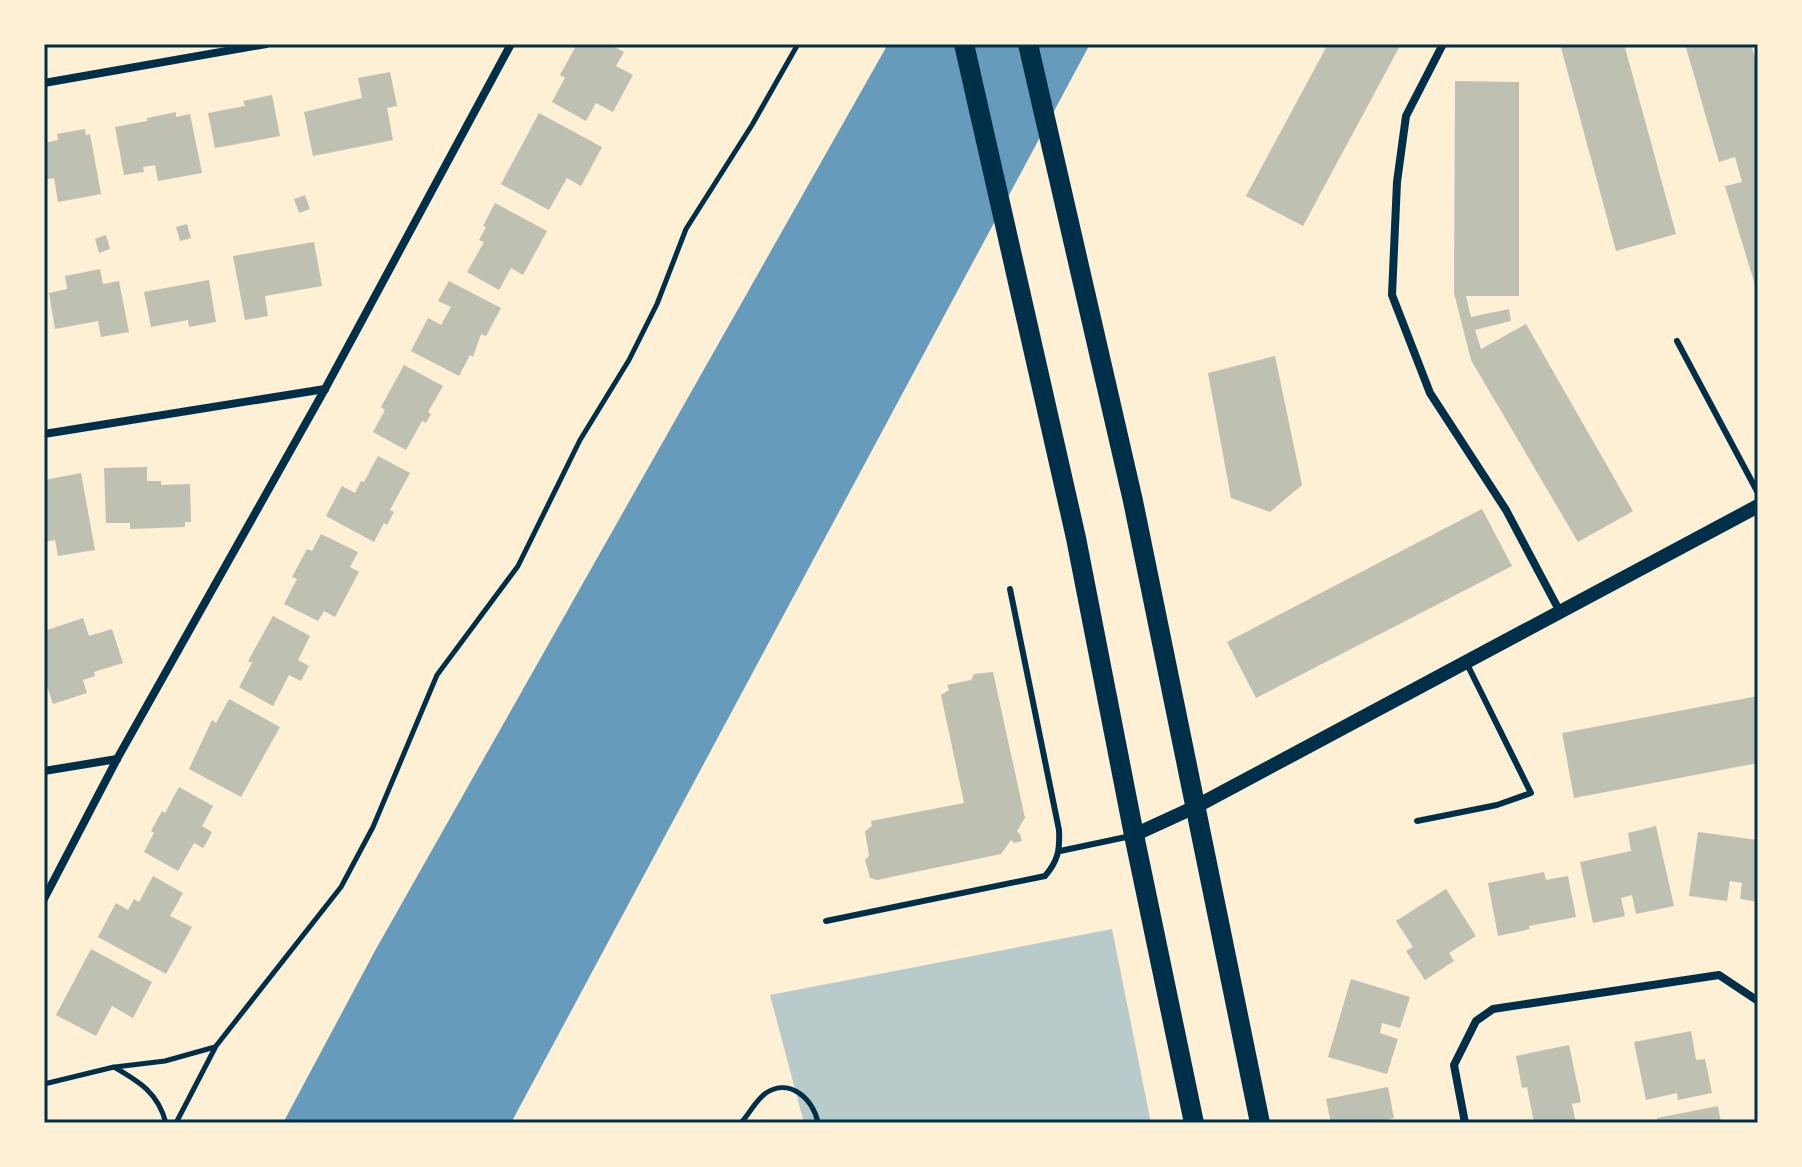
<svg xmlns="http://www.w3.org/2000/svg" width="1802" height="1167" font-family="Lato,sans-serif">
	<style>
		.green { fill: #b9caca }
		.water { fill: #669bbc }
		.building { fill: #bec0b2 }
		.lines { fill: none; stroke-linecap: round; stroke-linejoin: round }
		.path { stroke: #003049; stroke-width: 5 }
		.service { stroke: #003049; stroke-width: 6 }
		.minor { stroke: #003049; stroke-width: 8 }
		.tertiary { stroke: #003049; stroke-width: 14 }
		.primary { stroke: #003049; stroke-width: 20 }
		.neatline { fill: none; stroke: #003049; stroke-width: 3 }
	</style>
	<rect width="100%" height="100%" fill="#fdf0d5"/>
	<polygon class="green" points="1112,929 1151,1123 804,1123 770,995"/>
	<polygon class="water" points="888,44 1090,44 511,1123 283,1123 376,949"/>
	<g class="building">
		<polygon points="577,44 609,44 624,52 616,66 633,75 613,112 596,103 586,121 552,102 565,78 560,75"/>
		<polygon points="1328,44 1401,44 1303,226 1246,196"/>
		<polygon points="1560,44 1624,44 1676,234 1616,251"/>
		<polygon points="1685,44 1751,44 1758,67 1758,295 1725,186 1742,182 1735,157 1719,162"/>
		<polygon points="390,72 397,106 387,108 393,140 313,156 304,112 362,98 358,78"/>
		<polygon points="1455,81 1519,82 1519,296 1466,296 1471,317 1509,309 1511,321 1475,330 1481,349 1526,324 1633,511 1578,542 1471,360 1454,293"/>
		<polygon points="272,95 280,136 215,148 208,113 245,106 243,101"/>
		<polygon points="176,112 176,117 190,114 202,173 158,181 155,165 143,167 144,172 124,175 115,127 147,121 147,118"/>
		<polygon points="539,113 602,147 581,186 567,178 549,210 501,184"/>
		<polygon points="85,129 86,135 90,134 101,194 58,202 54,178 44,180 44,143 58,140 57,134"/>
		<polygon points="305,195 310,209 299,213 294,199"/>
		<polygon points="495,203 547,231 523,275 511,268 499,290 467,272 484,242 479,240 486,227 483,226"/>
		<polygon points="187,224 191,238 180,241 176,227"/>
		<polygon points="106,235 110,249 99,253 95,239"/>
		<polygon points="314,242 322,286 265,296 268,316 245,320 233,256"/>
		<polygon points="100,269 103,284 119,281 129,332 101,337 98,321 55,329 49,293 67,289 65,276"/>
		<polygon points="209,280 216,322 189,327 188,320 151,327 144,292"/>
		<polygon points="449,281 501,308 486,336 481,334 473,357 470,355 459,376 411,351 428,318 441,325 451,307 438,301"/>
		<polygon points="1275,356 1302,485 1270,512 1231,498 1208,373"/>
		<polygon points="404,365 443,386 428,412 431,414 426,423 422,421 406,450 373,432 385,410 381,407"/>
		<polygon points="378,456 410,473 390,510 394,512 387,525 384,523 374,542 326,516 342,486 355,493 361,481 364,482"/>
		<polygon points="147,467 147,481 161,481 161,485 190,484 191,522 185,522 185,527 130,529 130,523 106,523 104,468"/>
		<polygon points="81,473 95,550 58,556 55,540 44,542 44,480"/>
		<polygon points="1482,509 1512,566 1256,698 1227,642"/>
		<polygon points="321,534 358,552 350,567 359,572 335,617 324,611 318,621 284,604 297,579 292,577 307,549 312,551"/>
		<polygon points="273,616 310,636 298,660 309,666 301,681 289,675 273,706 239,687 252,663 248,661"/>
		<polygon points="83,618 89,636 112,629 123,663 94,672 95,676 83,680 87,693 53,704 44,677 44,631"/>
		<polygon points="993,672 1025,818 1017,831 1020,834 1022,841 1014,843 1011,840 1001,854 877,880 870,878 865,860 869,856 865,831 872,826 871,821 964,803 941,695 949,690 947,685 971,680 974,674"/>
		<polygon points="1758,696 1758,763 1574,798 1562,733"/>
		<polygon points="229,699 280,727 241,797 189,769 212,720 216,723"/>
		<polygon points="179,787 213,806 202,826 212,832 208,840 203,848 194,843 178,871 144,852 154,833 151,831 162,811 165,813"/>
		<polygon points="1656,826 1674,906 1636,914 1632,895 1621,898 1625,916 1593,923 1580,862 1631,851 1628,833"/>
		<polygon points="1698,832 1758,840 1758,902 1740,899 1742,883 1730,881 1727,901 1689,896"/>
		<polygon points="1544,872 1546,880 1568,876 1576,917 1529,926 1530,929 1498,936 1488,883"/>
		<polygon points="153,876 183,893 170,916 192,927 166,974 98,937 116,903 128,910 134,899 139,902"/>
		<polygon points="1446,889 1476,936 1449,953 1454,961 1425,980 1406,951 1413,947 1396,921"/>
		<polygon points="91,949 152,982 133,1018 112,1006 96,1036 56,1015"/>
		<polygon points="1351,979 1410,997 1400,1028 1382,1023 1380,1033 1398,1039 1387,1074 1328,1057"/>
		<polygon points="1691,1031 1696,1060 1705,1059 1712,1093 1678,1100 1677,1093 1646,1100 1634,1042"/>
		<polygon points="1569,1045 1581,1102 1572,1104 1576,1123 1534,1123 1527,1087 1522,1088 1516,1056"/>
		<polygon points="1388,1087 1394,1118 1375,1123 1331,1123 1326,1099"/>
		<polygon points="1718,1106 1721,1123 1658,1123 1657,1118"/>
	</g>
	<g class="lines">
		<g class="path">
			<polyline points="115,1067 165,1061 215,1047"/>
			<path d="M44 1084 114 1067C140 1082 158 1093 166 1123"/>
			<polyline points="176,1123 216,1046 341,887 373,827 437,675 518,566 580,440 629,360 657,304 686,229 752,125 798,44"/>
			<path d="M741 1123C750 1113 755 1101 766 1093 790 1077 814 1100 818 1123"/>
		</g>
		<g class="service">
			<polyline points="1677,341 1758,493"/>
			<polyline points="1417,821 1497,805 1531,793 1467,664"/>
			<polyline points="1060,851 1131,836"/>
			<path d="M826 921 1045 876C1058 861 1060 850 1059 830L1010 589"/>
		</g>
		<g class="minor">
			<polyline points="1443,44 1406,116 1397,182 1392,295 1430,393 1506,510 1559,610"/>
			<polyline points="44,83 266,44"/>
			<polyline points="44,434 325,389"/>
			<polyline points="44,771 117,759"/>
			<polyline points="44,899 117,759 325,389 511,44"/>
			<polyline points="1465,1123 1454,1065 1476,1021 1493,1009 1719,975 1758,1001"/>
		</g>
		<polyline class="tertiary" points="1134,835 1195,807 1758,506"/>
		<g class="primary">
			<polyline points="964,44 1076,538 1134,835 1194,1123"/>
			<polyline points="1028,44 1133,501 1260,1123"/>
		</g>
	</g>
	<rect width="1802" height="1167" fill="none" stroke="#fdf0d5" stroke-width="92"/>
	<rect x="46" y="46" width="1710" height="1075" class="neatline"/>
</svg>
